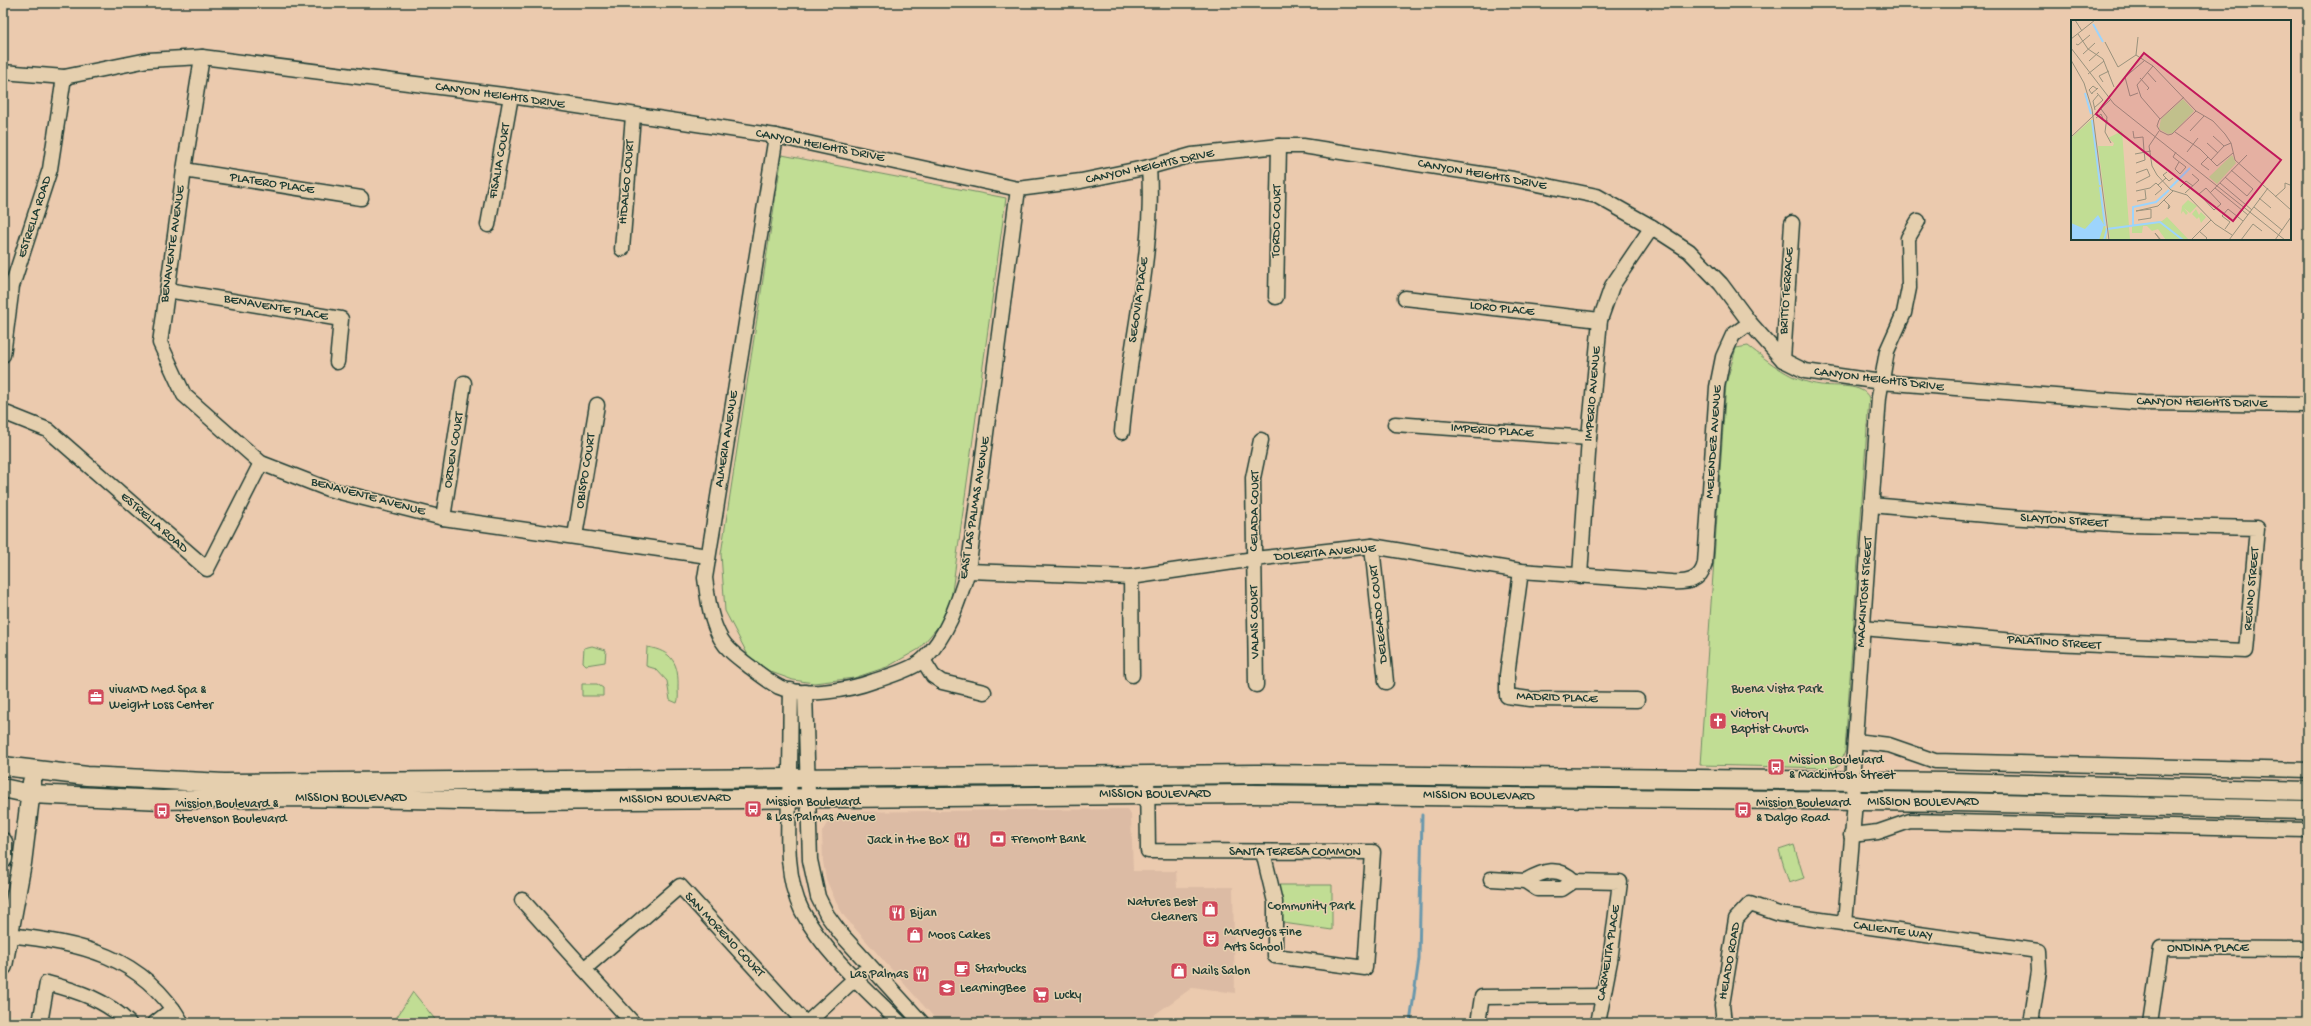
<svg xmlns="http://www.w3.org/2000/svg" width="2311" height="1026" font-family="'Gochi Hand',sans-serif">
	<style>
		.built { fill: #dcbba4 }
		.green { fill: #c1dd94; stroke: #708d64 }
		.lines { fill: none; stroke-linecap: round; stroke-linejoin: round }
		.stream { stroke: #6b98ac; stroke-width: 3 }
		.minor-casing { stroke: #1f3d34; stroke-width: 17 }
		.major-casing { stroke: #1f3d34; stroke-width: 21 }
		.minor { stroke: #e5cfae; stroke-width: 14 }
		.major { stroke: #e5cfae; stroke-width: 18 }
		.labels { text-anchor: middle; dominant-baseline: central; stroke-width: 3; stroke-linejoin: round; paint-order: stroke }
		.street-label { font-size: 13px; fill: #1f3d34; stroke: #e5cfae }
		.park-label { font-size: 13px; fill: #274539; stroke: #e5cfae }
		.poi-label { font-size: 13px; fill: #1f3d34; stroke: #e5cfae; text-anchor: start }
		.inset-river { fill: none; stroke: #9dd4fc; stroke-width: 2 }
		.inset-road { fill: none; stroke: #99927d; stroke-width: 1 }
		.view { fill: #c2185b; fill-opacity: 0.15; stroke: #c2185b; stroke-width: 2 }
		.inset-edge { fill: none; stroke: #1f3d34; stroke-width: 2 }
	</style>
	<rect width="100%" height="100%" fill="#ebcaae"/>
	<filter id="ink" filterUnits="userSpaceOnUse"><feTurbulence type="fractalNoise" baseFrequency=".025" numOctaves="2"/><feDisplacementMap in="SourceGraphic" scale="8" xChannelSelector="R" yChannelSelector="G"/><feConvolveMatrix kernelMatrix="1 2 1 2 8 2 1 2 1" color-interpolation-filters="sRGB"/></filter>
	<g filter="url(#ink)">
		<polygon class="built" points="1127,809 1131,815 1133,871 1176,871 1177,887 1233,887 1235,993 1193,987 1154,1015 1152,1023 939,1023 844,916 836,902 826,879 823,861 822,832 831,816 842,812"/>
		<g class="green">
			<polygon points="782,155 1006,198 951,599 941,623 919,649 887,667 854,678 814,683 793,680 771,672 749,657 725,611 721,554"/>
			<path d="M1748 346C1771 363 1791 381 1821 385 1835 387 1863 383 1869 398L1845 751 1840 765 1834 768 1700 765 1726 384 1736 348Z"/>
			<polygon points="592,646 606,650 605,662 586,665 583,662 584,648"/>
			<path d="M647 647C672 651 679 663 678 688 678 693 679 699 677 703L670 700 667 681 656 669 646 666Z"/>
			<polygon points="582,684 597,684 603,688 603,696 582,696"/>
			<polygon points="1794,845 1804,878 1789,883 1779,850"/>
			<polygon points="1271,885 1332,885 1332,930 1276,922"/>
			<polygon points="413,992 438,1023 393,1023"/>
		</g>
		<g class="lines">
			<polyline class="stream" points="1410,1023 1419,959 1422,815"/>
			<g class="minor-casing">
				<g id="minor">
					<polyline points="202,57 184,170 160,343 184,395 261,463 328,489 443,518 708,556"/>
					<polyline points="3,72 64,77 148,60 202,57 511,96 776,136 1018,189 1081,181 1149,167 1192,155 1279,146 1303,146 1513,179 1597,196 1652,227 1689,251 1721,284 1750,323 1783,360 1805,371 1881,382 2144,403 2308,405"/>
					<path d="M776 136 705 578C708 599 710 620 721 639 728 651 739 658 749 666 758 673 768 681 779 687 803 698 850 690 874 681 887 677 915 668 924 659 948 635 958 602 968 571L1018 189"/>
					<polyline points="184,170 361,198"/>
					<polyline points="488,225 511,96"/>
					<polyline points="622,249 633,116"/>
					<polyline points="167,290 341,319 337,362"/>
					<polyline points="1276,297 1279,146"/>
					<polyline points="1405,298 1600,320"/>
					<polyline points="3,355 12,286 50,169 64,77"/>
					<polyline points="1783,360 1792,223"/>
					<polyline points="3,412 48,430 207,569 261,463"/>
					<polyline points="1395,424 1589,438"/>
					<path d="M1122 432C1129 345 1155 254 1149 167"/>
					<polyline points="443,518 464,383"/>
					<polyline points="575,536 597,405"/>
					<polyline points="1372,546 1386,682"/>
					<path d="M968 571 1131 577 1254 559 1372 546 1521 571 1671 582C1687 583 1701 581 1705 563L1717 387 1723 357 1733 335 1750 323"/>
					<polyline points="1521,571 1507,675 1507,696 1530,699 1637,700"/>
					<polyline points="1580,576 1589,438 1600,320 1612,286 1652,227"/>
					<polyline points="1131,577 1132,675"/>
					<polyline points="1862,628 2027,642 2246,651 2257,528 2129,525 2008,517 1871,505"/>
					<polyline points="923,660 933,676 942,682 984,692"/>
					<polyline points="1256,685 1253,478 1261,440"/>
					<path d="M791 690C790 726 791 762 789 797 788 833 785 878 802 911 825 954 866 989 900 1023"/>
					<polyline points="805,692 810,860 818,897 827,915 841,934 922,1023"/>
					<polyline points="1855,741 1889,745 1935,761 2308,770"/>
					<polyline points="1147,775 1148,851 1373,852 1365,968 1275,956 1275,902 1263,852"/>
					<polyline points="1851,835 1878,832 1910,821 2308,830"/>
					<polyline points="1491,879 1525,881 1537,889 1562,889 1574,881 1620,882 1610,961 1598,1023"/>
					<path d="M1525 881C1543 871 1558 865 1574 881"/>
					<polyline points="522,900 584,969 680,886 805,1023"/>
					<polyline points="1845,924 1855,801 1852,781 1879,397 1887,351 1904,313 1909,288 1908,238 1918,221"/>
					<path d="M8 935C81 943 142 955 182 1023"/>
					<polyline points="584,969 633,1023"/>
					<path d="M40 1023 47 983C78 991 106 1000 129 1023"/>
					<polyline points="155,1023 173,1009"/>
					<polyline points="807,1023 861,973"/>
					<polyline points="1478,1023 1482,997 1602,996"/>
					<polyline points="1724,1023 1722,1005 1736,919 1750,904 1779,914 2038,951 2039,971 2031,1023"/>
					<polyline points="2150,1023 2161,948 2308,949"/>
				</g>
			</g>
			<g class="major-casing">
				<g id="major">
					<polyline points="3,766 87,776 224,783 1258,774 1949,782 2308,791"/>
					<polyline points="3,788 31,794 162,800 299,797 522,801 1251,794 1955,802 2308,810"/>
					<polyline points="3,842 3,859"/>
					<polyline points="3,966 22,863 32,782"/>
				</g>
			</g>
			<use href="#minor" class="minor"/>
			<use href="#major" class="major"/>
		</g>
	</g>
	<defs>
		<g id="office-square" transform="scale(0.9)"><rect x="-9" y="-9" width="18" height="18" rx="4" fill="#d1495b" stroke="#e5cfae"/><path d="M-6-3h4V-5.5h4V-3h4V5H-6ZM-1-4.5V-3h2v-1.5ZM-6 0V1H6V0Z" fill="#fff"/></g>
		<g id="church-square" transform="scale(0.9)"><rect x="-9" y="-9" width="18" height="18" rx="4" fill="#d1495b" stroke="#e5cfae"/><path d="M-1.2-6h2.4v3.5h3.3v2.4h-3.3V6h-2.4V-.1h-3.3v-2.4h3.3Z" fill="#fff"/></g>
		<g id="bus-square" transform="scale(0.9)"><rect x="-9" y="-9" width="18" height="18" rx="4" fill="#d1495b" stroke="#e5cfae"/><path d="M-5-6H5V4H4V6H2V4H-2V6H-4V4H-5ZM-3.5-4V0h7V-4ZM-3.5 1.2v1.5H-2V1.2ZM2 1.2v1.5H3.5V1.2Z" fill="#fff"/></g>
		<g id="bank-square" transform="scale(0.9)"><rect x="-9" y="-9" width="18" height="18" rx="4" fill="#d1495b" stroke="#e5cfae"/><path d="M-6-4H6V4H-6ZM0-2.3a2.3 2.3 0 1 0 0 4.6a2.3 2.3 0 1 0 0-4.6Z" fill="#fff"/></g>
		<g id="restaurant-square" transform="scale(0.9)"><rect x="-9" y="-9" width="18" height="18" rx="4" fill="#d1495b" stroke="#e5cfae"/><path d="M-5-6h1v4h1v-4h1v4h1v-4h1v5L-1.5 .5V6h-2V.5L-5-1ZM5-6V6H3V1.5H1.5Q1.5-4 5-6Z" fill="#fff"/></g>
		<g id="shop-square" transform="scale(0.9)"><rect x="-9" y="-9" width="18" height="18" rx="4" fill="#d1495b" stroke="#e5cfae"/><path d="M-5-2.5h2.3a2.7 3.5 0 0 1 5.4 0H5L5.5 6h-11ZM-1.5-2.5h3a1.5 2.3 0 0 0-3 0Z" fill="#fff"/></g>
		<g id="theatre-square" transform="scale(0.9)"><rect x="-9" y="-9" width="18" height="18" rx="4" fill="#d1495b" stroke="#e5cfae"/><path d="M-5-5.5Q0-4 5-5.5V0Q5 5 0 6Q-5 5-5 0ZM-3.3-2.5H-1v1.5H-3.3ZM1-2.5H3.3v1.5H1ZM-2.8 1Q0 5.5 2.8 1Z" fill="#fff"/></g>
		<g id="cafe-square" transform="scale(0.9)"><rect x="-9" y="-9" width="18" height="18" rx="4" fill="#d1495b" stroke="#e5cfae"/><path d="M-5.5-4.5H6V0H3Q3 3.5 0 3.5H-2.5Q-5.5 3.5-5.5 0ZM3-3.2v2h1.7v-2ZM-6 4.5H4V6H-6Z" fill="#fff"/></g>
		<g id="school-square" transform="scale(0.9)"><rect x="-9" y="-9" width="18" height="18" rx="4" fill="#d1495b" stroke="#e5cfae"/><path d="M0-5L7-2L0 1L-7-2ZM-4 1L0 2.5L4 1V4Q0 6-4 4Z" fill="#fff"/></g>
		<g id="supermarket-square" transform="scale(0.9)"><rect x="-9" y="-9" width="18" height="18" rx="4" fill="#d1495b" stroke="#e5cfae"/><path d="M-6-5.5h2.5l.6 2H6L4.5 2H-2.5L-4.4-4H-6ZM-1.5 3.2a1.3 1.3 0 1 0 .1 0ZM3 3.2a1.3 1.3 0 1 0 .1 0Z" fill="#fff"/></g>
	</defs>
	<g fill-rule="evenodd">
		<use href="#office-square" x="96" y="697"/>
		<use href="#church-square" x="1718" y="721"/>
		<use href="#bus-square" x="1776" y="767"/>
		<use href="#bus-square" x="753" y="809"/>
		<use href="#bus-square" x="1743" y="810"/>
		<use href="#bus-square" x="162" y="811"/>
		<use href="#bank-square" x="998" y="839"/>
		<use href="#restaurant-square" x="962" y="840"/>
		<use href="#shop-square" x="1210" y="909"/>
		<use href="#restaurant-square" x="897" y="913"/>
		<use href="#shop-square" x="915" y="935"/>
		<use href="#theatre-square" x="1211" y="939"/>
		<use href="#cafe-square" x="962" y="969"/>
		<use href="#shop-square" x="1179" y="971"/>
		<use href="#restaurant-square" x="921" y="974"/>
		<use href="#school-square" x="947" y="988"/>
		<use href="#supermarket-square" x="1041" y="995"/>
	</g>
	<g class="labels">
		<g class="street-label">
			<text transform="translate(500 96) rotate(8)">CANYON HEIGHTS DRIVE</text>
			<text transform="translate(820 146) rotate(11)">CANYON HEIGHTS DRIVE</text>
			<text transform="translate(500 161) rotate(-80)">FISALIA COURT</text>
			<text transform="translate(1150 167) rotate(-12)">CANYON HEIGHTS DRIVE</text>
			<text transform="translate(1482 175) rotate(10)">CANYON HEIGHTS DRIVE</text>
			<text transform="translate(627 182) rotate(-85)">HIDALGO COURT</text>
			<text transform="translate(272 184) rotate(9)">PLATERO PLACE</text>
			<text transform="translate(35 217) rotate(-72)">ESTRELLA ROAD</text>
			<text transform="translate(1277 221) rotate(-89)">TORDO COURT</text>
			<text transform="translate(173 244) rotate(-82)">BENAVENTE AVENUE</text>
			<text transform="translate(1787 291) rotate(-86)">BRITTO TERRACE</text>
			<text transform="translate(1139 300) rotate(-82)">SEGOVIA PLACE</text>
			<text transform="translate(276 308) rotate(10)">BENAVENTE PLACE</text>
			<text transform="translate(1502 309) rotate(6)">LORO PLACE</text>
			<text transform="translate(1879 380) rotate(7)">CANYON HEIGHTS DRIVE</text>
			<text transform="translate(1593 394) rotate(-85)">IMPERIO AVENUE</text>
			<text transform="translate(2202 403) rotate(1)">CANYON HEIGHTS DRIVE</text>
			<text transform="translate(1492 431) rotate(4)">IMPERIO PLACE</text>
			<text transform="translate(727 439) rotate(-81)">ALMERIA AVENUE</text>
			<text transform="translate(1714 442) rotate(-86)">MELENDEZ AVENUE</text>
			<text transform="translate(454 450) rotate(-81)">ORDEN COURT</text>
			<text transform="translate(586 471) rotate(-81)">OBISPO COURT</text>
			<text transform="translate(368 497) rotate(15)">BENAVENTE AVENUE</text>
			<text transform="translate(975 508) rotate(-81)">EAST LAS PALMAS AVENUE</text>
			<text transform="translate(1255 511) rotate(-89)">CELADA COURT</text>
			<text transform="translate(2064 521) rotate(4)">SLAYTON STREET</text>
			<text transform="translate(154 523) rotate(41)">ESTRELLA ROAD</text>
			<text transform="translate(1325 553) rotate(-5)">DOLERITA AVENUE</text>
			<text transform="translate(2252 589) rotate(-85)">RECINO STREET</text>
			<text transform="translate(1865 592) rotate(-86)">MACKINTOSH STREET</text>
			<text transform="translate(1379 614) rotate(-96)">DELEGADO COURT</text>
			<text transform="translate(1255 622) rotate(-91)">VALAIS COURT</text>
			<text transform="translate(2054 643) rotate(4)">PALATINO STREET</text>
			<text transform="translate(1557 698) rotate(2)">MADRID PLACE</text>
			<text x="1155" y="794">MISSION BOULEVARD</text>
			<text transform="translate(1479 796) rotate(1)">MISSION BOULEVARD</text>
			<text x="351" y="798">MISSION BOULEVARD</text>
			<text transform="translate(675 799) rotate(-1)">MISSION BOULEVARD</text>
			<text x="1923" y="802">MISSION BOULEVARD</text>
			<text x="1295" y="852">SANTA TERESA COMMON</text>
			<text transform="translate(1893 931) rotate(8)">CALIENTE WAY</text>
			<text transform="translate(724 935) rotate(47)">SAN MORENO COURT</text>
			<text x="2208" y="948">ONDINA PLACE</text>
			<text transform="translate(1609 953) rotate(-81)">CARMELITA PLACE</text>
			<text transform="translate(1730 961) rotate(-80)">HELADO ROAD</text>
		</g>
		<g class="park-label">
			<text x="1777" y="689">Buena Vista Park</text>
			<text x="1311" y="906">Community Park</text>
		</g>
		<g class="poi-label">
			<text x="109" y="690">vivaMD Med Spa &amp;<tspan x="109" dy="15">Weight Loss Center</tspan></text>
			<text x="1731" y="714">Victory<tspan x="1731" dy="15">Baptist Church</tspan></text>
			<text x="1789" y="760">Mission Boulevard<tspan x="1789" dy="15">&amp; Mackintosh Street</tspan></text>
			<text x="766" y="802">Mission Boulevard<tspan x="766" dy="15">&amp; Las Palmas Avenue</tspan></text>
			<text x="1756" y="803">Mission Boulevard<tspan x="1756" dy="15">&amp; Dalgo Road</tspan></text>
			<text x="175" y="804">Mission Boulevard &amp;<tspan x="175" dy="15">Stevenson Boulevard</tspan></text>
			<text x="1011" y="839">Fremont Bank</text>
			<text x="949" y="840" text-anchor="end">Jack in the Box</text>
			<text x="1197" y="902" text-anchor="end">Natures Best<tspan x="1197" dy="15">Cleaners</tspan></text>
			<text x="910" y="913">Bijan</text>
			<text x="1224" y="932">Marvegos Fine<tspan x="1224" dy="15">Arts School</tspan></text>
			<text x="928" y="935">Moos Cakes</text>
			<text x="975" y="969">Starbucks</text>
			<text x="1192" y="971">Nails Salon</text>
			<text x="908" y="974" text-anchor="end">Las Palmas</text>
			<text x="960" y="988">LearningBee</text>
			<text x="1054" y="995">Lucky</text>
		</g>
	</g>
	<g transform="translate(2071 20)">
		<rect width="220" height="220" fill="#ebcaae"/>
		<path d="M112 79 123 91 102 113 97 114 88 109 90 99ZM21 99 36 220H0V118ZM51 111 59 220H39L27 126H42L43 123 37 118ZM161 135 165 143 146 164 138 157ZM117 180 126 186 119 193 113 188 117 193 115 195 112 191 110 194 111 186ZM125 189 128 195 130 192 135 197 130 203 128 197 126 199 121 194ZM96 197 118 220H95L87 209 81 211 76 206H72L71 213H61V205L91 201Z" fill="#c1dd94"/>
		<path d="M27 195 33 205 28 220H0V203L14 209Z" fill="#9dd4fc"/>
		<path class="inset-river" d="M22 4 32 22M14 73 20 94M21 100 29 165M29 167 34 206M99 168 119 148M62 206V187L85 182 98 170M33 220 36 209 89 202 112 220"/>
		<path class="inset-road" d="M4 0 11 11M7 14 17 29 32 39 43 67M0 19 24 0M34 22 47 47 65 35 82 46 125 91 142 101 154 114 160 123 164 140 220 190M5 24 7 25 19 15M0 28 43 84 214 220M12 34 24 23M65 35 67 17M0 40 13 63 21 89 38 220M18 41 28 32M82 46 66 65 70 77 89 99M76 52 85 62M17 54 33 41M69 58 78 68 76 70M32 62 28 56 38 51M26 69 22 66 18 70 21 74V73L26 69 27 68M67 73 59 76 54 57 73 41M23 88 32 80 26 73M30 89 36 97 34 112 40 123M24 90 22 81 27 75M25 98 30 94 33 101H37M62 111 63 118 72 117 73 131 74 140 65 143M88 111 78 126 81 146 86 155 100 170 116 175 144 204 161 215M89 111 86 106 88 100 113 77M89 111 97 115 101 114 125 91M119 111 133 96M104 112 129 129 146 146 162 133M142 116 153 126M0 117 39 80M136 123 147 133M105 132 102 137 115 147 109 154 104 149 108 142M116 132 127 118M64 134 80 131M137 137 130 144 138 150M140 140 153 126 160 123M96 152 92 155 98 161 102 158M154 157 176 176 182 169 160 150M65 163 79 156 76 149 65 153M149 163 181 190M109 167 115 161 122 166M135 168 150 184 143 190 128 174ZM144 168 177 195M65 171 79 168 85 163 87 165 95 158M114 173 128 160 121 154M139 173 176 135M84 175 91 169 87 165M204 177 214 168V163L219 165M188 178 200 188M93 180 98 185 97 189 99 187 98 185M66 181 75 179 74 170M183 187 211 210M80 189 65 191 87 186 102 171M67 200 80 198V189M154 209 159 202 151 196 157 189 172 201M128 211 136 218 134 220M89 220 84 213 90 220M120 220 140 200M158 220 197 168M170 220 182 204 191 211M204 220 220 197"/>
		<path class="view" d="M73 33 210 140 162 201 25 94Z"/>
		<rect width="220" height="220" class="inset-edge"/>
	</g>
	<rect width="2311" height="1026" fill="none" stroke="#e5cfae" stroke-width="16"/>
	<rect x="8" y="8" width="2295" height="1010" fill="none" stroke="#1f3d34" stroke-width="1.5" filter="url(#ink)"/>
</svg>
